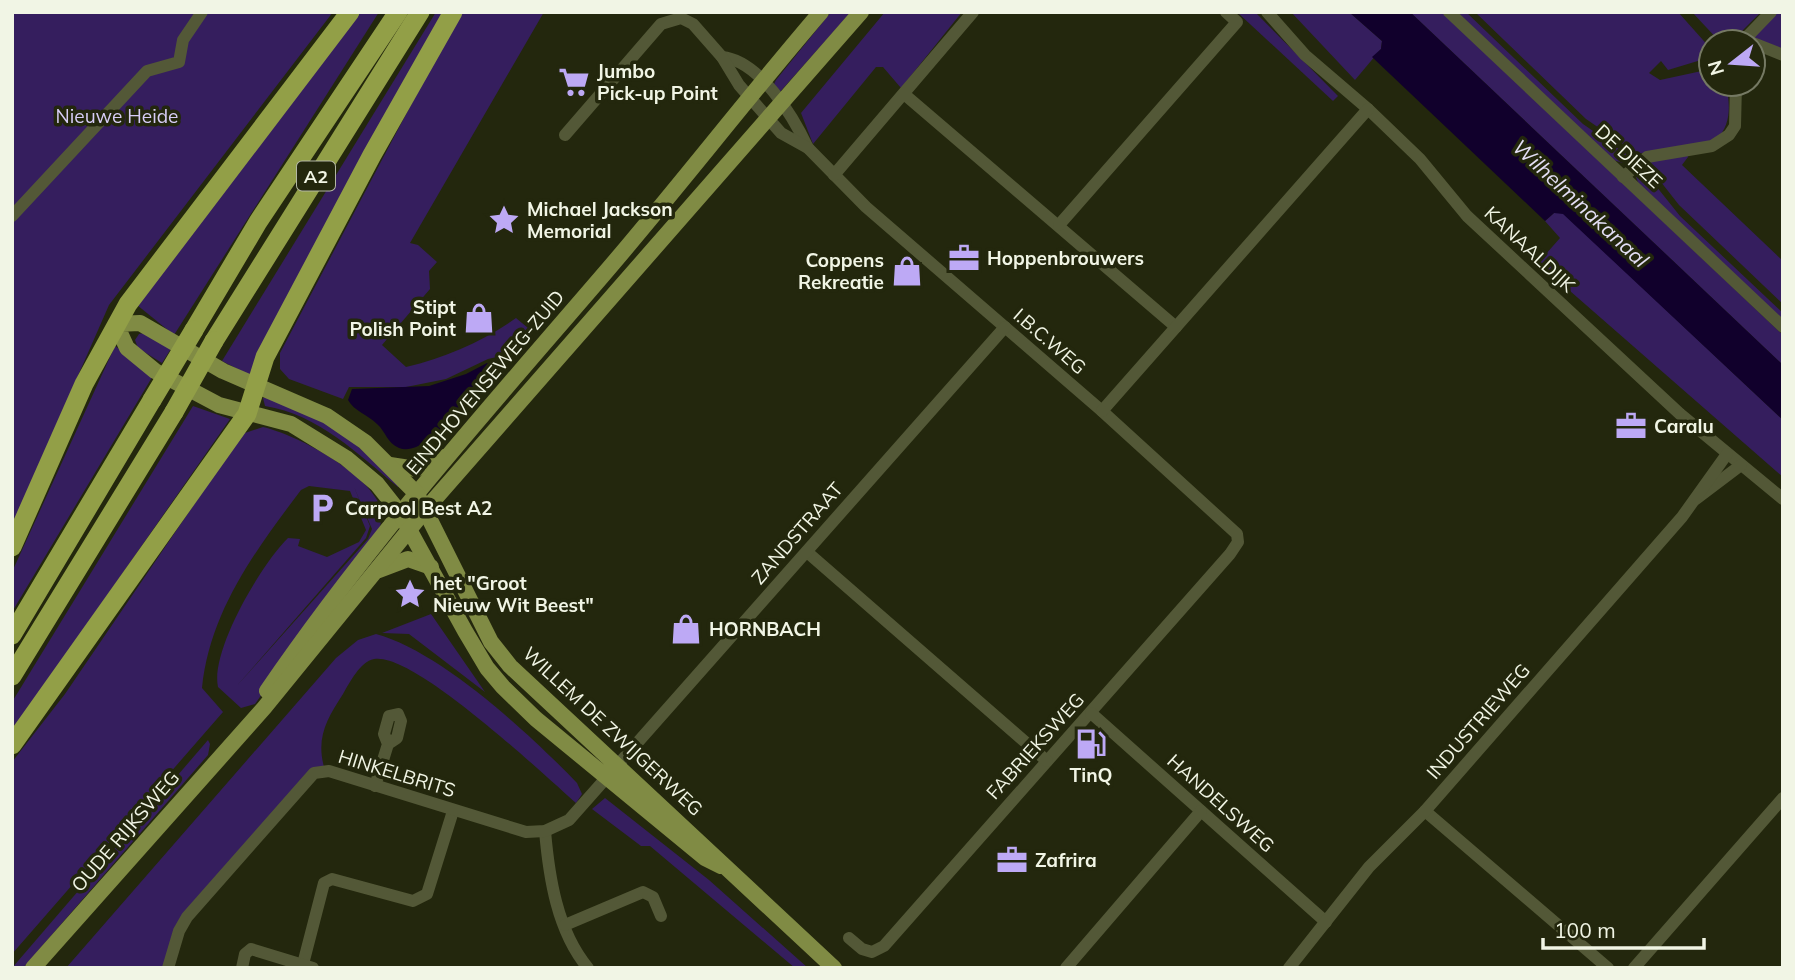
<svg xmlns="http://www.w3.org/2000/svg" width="1795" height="980" font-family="Mulish,sans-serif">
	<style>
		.green { fill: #351e5e; fill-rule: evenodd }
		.water { fill: #11002c }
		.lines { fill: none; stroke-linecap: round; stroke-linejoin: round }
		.minor { stroke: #535837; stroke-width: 12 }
		.major { stroke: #808b44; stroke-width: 16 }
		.highway { stroke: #929f47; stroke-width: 19 }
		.highway-bridge { stroke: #929f47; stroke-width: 19 }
		.labels { text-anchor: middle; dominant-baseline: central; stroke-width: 7; stroke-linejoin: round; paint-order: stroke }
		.shield { fill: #23270d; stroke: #b3b7a4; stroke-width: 2 }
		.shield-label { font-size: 18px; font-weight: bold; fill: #f1f5e5 }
		.poi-label { font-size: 19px; font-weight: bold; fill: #f1f5e5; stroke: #23270d; text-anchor: start }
		.park-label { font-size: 19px; fill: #d7cdf6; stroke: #23270d }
		.street-label { font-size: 19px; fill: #f1f5e5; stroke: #23270d }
		.water-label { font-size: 21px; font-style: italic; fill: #e4dff5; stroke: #23270d }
	</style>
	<rect width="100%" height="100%" fill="#23270d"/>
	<g class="green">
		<polygon points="12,12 333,12 109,305 12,526"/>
		<polygon points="358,12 379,12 174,335 137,305"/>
		<polygon points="436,12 449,12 253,377 222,361"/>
		<path d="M460 12H544L410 243 418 245 437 262 429 271 430 289 382 345 406 367C446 357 482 342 516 318L528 328 505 355 488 359 446 379 406 387H349L343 399 289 379 280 369V353Z"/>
		<polygon points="831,12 851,12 779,93 773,86 776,80"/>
		<polygon points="885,12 962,12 901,88 883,67 876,67 813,144 801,113"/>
		<polygon points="1237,12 1255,12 1338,96 1333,101"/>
		<polygon points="1291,12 1349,12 1382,41 1381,49 1355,80"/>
		<polygon points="1410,12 1442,12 1783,335 1783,365"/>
		<polygon points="1457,12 1466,12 1583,124 1632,158 1623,163 1613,160"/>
		<path d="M1475 12H1678L1711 49V57L1668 70 1661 61 1649 73 1660 80 1711 69V84H1726C1730 104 1732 124 1716 140L1637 154 1586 119Z"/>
		<polygon points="1692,12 1761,12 1731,42 1720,42"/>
		<polygon points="1778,12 1783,12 1783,51 1755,41 1755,33"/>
		<polygon points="1687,153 1688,157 1682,165 1783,261 1783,304 1679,205 1646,163"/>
		<polygon points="1640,166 1680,216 1783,313 1783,321 1639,185 1636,177"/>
		<polygon points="1554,213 1563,213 1783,420 1783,477 1538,263 1560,238 1545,221"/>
		<polygon points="148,332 172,347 162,363 138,348 135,340 139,334"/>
		<polygon points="115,346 154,374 12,612 12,572"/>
		<path d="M268 397 337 428 400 484 398 487C359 455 318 414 265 406L263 398Z"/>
		<polygon points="193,406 230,419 12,732 12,702"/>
		<path d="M263 427C297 435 360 469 377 500 382 509 382 517 380 527L255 704 241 708 218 687C210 651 262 563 288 538L300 539 298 546 327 557 359 542 366 530 350 491 309 486 301 490C255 551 210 611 202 688L223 712 12 954V762L65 694 242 434ZM354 487 372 529 368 539 235 688 366 538 370 526Z"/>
		<polygon points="431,614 485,692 409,634 382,633"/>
		<path d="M376 634C440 651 530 734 577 783L582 794 576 803C543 774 413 651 374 659 360 662 350 682 343 694 327 719 316 737 324 767L198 901 166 968H66L336 658 358 640Z"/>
		<polygon points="208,740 210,744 208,755 23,968 12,968"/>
		<polygon points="605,798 709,880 808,968 795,968 650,846 641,846 592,809"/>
	</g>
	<g class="water">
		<polygon points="1349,12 1410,12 1783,365 1783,420 1563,214 1554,213 1545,221 1372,57 1381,49 1382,41"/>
		<path d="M487 363 493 366 488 374C470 393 428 459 399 448 387 443 386 432 377 424 368 415 354 411 348 400L352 389 429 386 466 374Z"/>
	</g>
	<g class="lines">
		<g class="minor">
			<polyline points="1267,12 1305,55 1368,109 1420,159 1467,216 1680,414 1783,499"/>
			<polyline points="1449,12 1783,327"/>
			<polyline points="1742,42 1771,12"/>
			<polyline points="1753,43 1783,55"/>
			<path d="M722 57C760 61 793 116 808 148"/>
			<polyline points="904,94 1176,327"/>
			<polyline points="565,135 661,24 681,18 693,24 722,57 739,85 781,133 808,148 866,207 1102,411 1237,534 1238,542 1230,554 884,946 872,952 862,949 849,938"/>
			<polyline points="834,175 973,12"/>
			<polyline points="1623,177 1647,157 1712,146 1729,135 1735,126 1736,84"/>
			<polyline points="12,216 147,71 179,62 183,40 202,12"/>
			<polyline points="1059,225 1237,22 1226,12"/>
			<polyline points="1102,411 1368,109"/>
			<polyline points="1696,499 1741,465"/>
			<polyline points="807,552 1047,761"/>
			<polyline points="1091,713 1326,922"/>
			<polyline points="375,786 388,744 397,738 401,721 398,714 389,716 384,734 388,744"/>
			<polyline points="1425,811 1608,968"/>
			<path d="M545 831C549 877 557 931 588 968"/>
			<polyline points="565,925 643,892 653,897 661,916"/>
			<polyline points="303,964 324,883 332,879 413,901 427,894 453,811"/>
			<polyline points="168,968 179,931 187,917 314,773 329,771 526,832 545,831 569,820 1005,327"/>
			<polyline points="242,968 245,954 251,949 313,968"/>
			<polyline points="1066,968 1201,811"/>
			<polyline points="1289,968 1369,867 1425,811 1682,517 1727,454"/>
			<polyline points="1634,968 1783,798"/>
		</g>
		<g class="major">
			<polyline points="390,465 416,469 444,457"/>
			<polyline points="379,570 408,559 431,567"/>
			<path d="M267 691C368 543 488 409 604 274 678 188 747 98 821 12"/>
			<polyline points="721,866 705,858 536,719 503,687 487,668 465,631 400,513 377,484 346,458 291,424 219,405 155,371 127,348 116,324 140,323 223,371 327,416 365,442 417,494 491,642 510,666 834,968"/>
			<polyline points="33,968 264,708 426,509 861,12"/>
		</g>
		<g class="highway">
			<polyline points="194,330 258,222 398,12"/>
			<polyline points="214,341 420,12"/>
			<polyline points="12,547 84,384 128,304 350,12"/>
			<polyline points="12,635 152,400"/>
			<polyline points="12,676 174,412"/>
			<polyline points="12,745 247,414 265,357 372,155 453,12"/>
		</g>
		<g class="highway-bridge">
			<polyline points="152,400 194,330"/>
			<polyline points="174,412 214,341"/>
		</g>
	</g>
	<defs>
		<g id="supermarket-bare" transform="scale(2.415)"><path d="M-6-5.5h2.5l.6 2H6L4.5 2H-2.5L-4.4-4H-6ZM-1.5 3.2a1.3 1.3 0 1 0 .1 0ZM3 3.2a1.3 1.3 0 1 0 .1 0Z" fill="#bda9f5" stroke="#23270d" stroke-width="2.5" paint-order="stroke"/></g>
		<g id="sight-bare" transform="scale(2.415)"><path d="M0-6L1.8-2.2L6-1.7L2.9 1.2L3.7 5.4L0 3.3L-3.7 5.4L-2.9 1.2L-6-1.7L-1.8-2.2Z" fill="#bda9f5" stroke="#23270d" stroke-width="2.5" paint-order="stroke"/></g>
		<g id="office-bare" transform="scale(2.415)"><path d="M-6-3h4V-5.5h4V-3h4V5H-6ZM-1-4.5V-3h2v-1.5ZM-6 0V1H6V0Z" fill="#bda9f5" stroke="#23270d" stroke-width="2.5" paint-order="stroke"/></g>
		<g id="shop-bare" transform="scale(2.415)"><path d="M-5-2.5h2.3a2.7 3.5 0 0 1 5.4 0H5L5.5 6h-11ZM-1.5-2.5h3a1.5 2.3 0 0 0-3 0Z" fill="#bda9f5" stroke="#23270d" stroke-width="2.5" paint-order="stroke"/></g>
		<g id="parking-bare" transform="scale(2.415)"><path d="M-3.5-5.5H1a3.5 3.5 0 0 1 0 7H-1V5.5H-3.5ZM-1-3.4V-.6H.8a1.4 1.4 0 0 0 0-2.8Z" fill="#bda9f5" stroke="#23270d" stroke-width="2.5" paint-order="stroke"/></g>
		<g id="fuel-bare" transform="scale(2.415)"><path d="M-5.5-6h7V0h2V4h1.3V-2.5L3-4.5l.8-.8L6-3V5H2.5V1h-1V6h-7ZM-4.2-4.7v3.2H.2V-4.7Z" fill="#bda9f5" stroke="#23270d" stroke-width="2.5" paint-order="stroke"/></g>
	</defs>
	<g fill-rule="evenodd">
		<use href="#supermarket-bare" x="574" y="82"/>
		<use href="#sight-bare" x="504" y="220"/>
		<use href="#office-bare" x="964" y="258"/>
		<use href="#shop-bare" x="907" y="271"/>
		<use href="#shop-bare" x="479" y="318"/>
		<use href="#office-bare" x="1631" y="426"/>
		<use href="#parking-bare" x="322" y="508"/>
		<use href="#sight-bare" x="410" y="594"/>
		<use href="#shop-bare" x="686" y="629"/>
		<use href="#fuel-bare" x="1091" y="744"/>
		<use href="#office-bare" x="1012" y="860"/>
	</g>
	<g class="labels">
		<rect class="shield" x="297" y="161.5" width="38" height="29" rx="5"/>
		<g class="shield-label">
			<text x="316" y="176">A2</text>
		</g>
		<g class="poi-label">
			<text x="597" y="71">Jumbo<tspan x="597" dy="22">Pick-up Point</tspan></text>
			<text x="527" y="209">Michael Jackson<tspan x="527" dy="22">Memorial</tspan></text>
			<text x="987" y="258">Hoppenbrouwers</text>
			<text x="884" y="260" text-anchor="end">Coppens<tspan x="884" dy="22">Rekreatie</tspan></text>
			<text x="456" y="307" text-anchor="end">Stipt<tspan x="456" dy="22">Polish Point</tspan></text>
			<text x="1654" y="426">Caralu</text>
			<text x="345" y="508">Carpool Best A2</text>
			<text x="433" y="583">het "Groot<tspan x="433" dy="22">Nieuw Wit Beest"</tspan></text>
			<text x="709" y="629">HORNBACH</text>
			<text x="1091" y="775" text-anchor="middle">TinQ</text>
			<text x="1035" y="860">Zafrira</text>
		</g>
		<g class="park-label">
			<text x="117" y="116">Nieuwe Heide</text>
		</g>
		<g class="street-label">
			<text transform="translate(1629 156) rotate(43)">DE DIEZE</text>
			<text transform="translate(1530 249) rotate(43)">KANAALDIJK</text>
			<text transform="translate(1050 341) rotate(41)">I.B.C.WEG</text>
			<text transform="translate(485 382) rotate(-50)">EINDHOVENSEWEG-ZUID</text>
			<text transform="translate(797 533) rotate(-49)">ZANDSTRAAT</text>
			<text transform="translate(1478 721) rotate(-49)">INDUSTRIEWEG</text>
			<text transform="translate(613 731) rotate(43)">WILLEM DE ZWIJGERWEG</text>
			<text transform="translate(1035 746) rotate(-48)">FABRIEKSWEG</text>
			<text transform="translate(397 773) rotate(17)">HINKELBRITS</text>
			<text transform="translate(1221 803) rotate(42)">HANDELSWEG</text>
			<text transform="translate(125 831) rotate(-49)">OUDE RIJKSWEG</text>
		</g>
		<g class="water-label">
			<text transform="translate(1581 203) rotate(43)">Wilhelminakanaal</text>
		</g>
	</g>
	<rect width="1795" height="980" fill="none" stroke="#f1f5e5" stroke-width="28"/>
	<g transform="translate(1732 63) rotate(253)"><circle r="33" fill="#23270d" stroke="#757963" stroke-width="2"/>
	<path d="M0-5L12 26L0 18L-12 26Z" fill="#bda9f5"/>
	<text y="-10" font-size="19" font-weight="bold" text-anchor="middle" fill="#f1f5e5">N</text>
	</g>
	<path d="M1543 938v10h161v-10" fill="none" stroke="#f1f5e5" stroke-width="3.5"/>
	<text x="1554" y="938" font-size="21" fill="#f1f5e5" stroke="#23270d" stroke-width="5" paint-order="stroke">100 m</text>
</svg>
